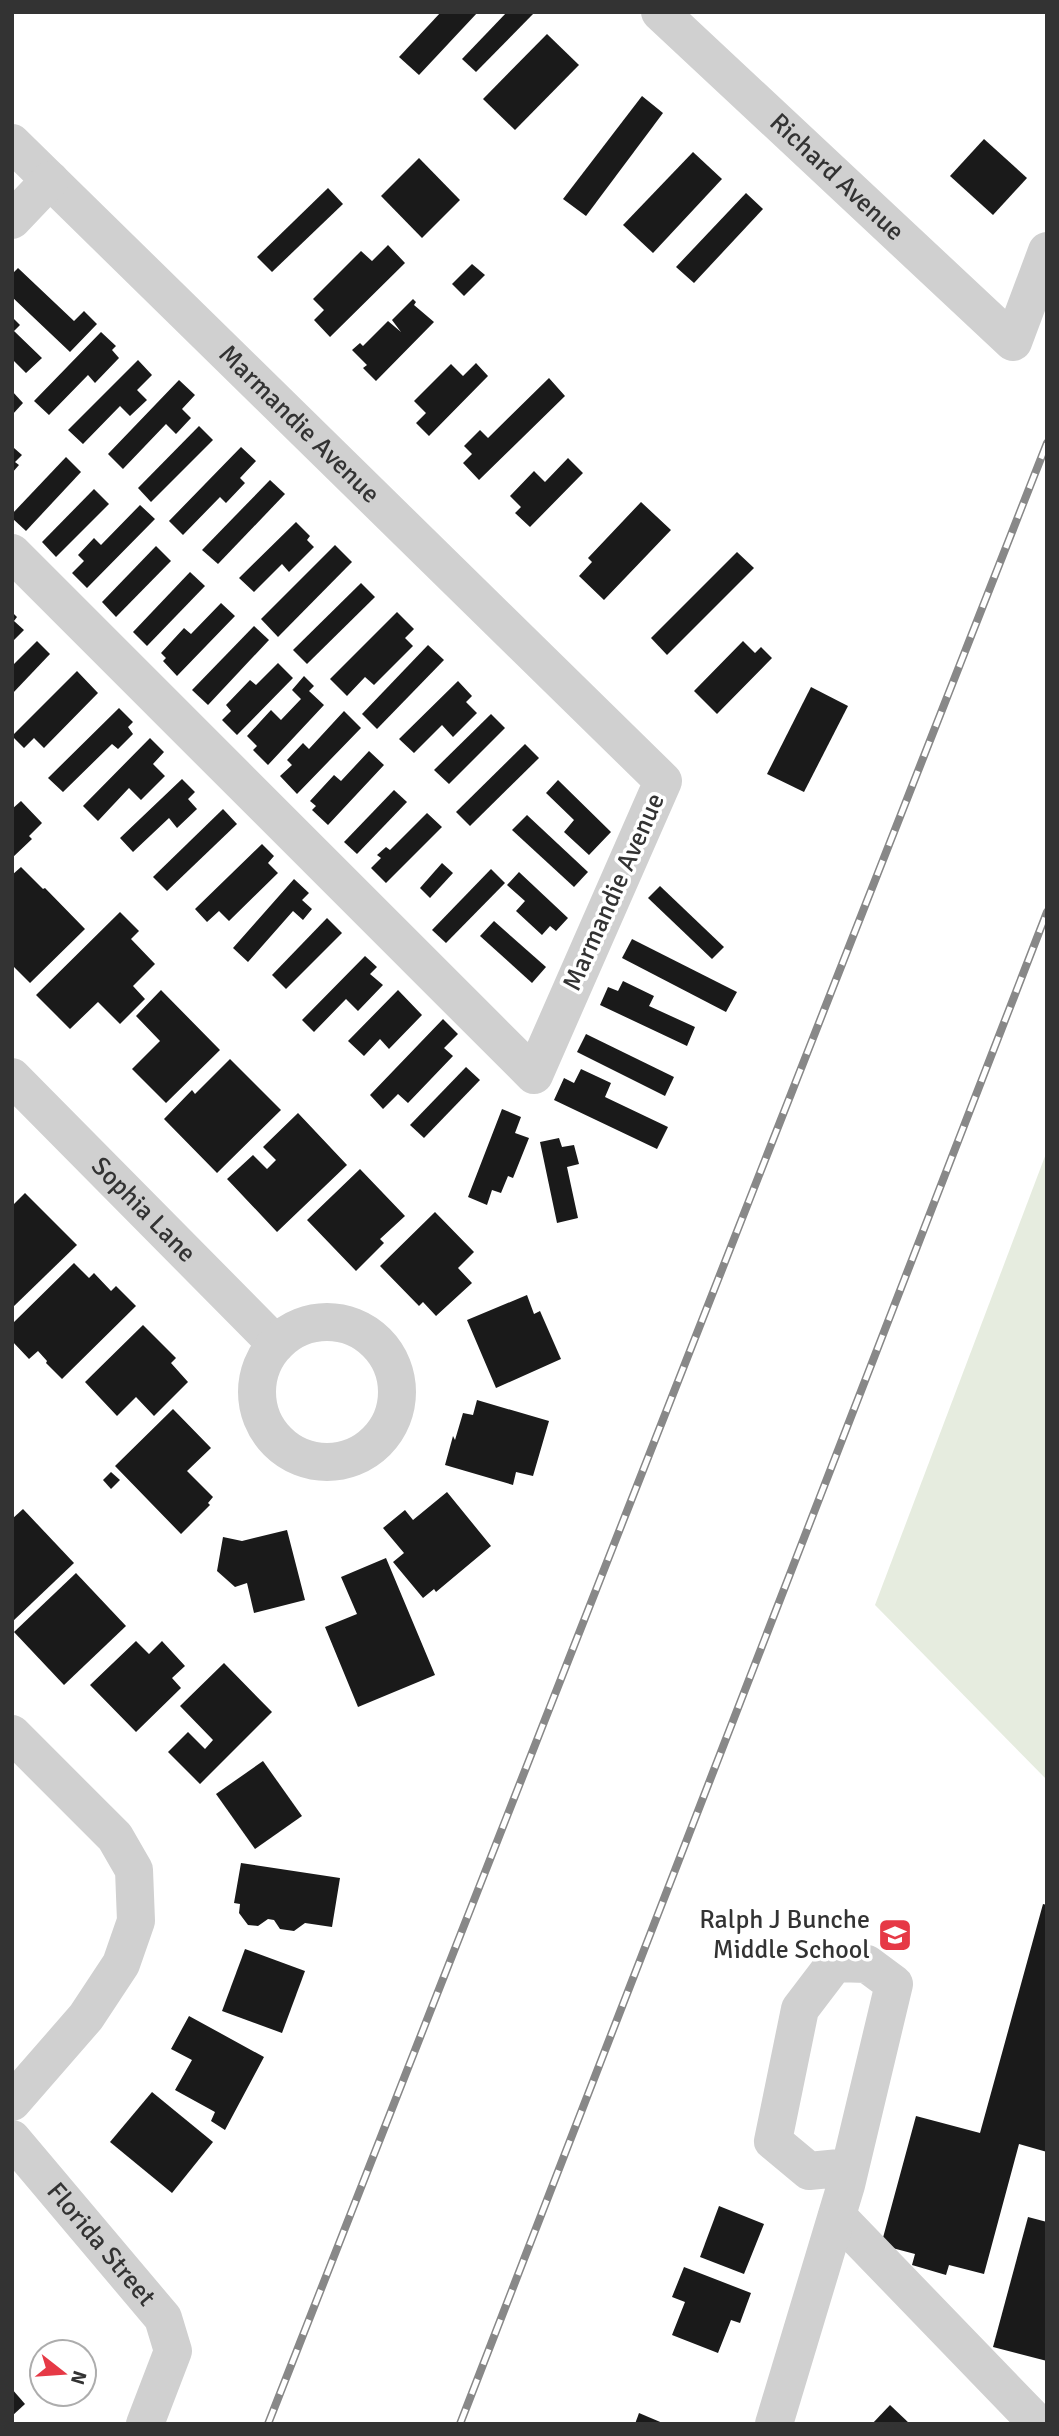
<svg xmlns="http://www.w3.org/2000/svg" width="1059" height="2436" font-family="Signika,sans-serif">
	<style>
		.green { fill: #e6ecdf }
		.building { fill: #1a1a1a }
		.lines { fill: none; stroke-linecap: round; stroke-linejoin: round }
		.minor { stroke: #d0d0d0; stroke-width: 38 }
		.rail-casing { stroke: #888; stroke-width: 8 }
		.rail { stroke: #fff; stroke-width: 5; stroke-dasharray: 16; stroke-linecap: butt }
		.labels { text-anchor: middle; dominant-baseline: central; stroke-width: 7; stroke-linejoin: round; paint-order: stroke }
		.street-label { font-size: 26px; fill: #333; stroke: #fff }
		.poi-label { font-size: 26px; fill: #333; stroke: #fff; text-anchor: end }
	</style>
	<rect width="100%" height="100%" fill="#fff"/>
	<polygon class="green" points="1047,1151 1047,1780 875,1605"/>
	<g class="building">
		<polygon points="441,12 478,12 419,75 399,57"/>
		<polygon points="507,12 535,12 476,72 462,59"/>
		<polygon points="547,34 579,65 515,130 483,99"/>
		<polygon points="642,96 663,113 586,216 563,199"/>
		<polygon points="984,139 1027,178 993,215 950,176"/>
		<polygon points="693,152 722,179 653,253 623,225"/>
		<polygon points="419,158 460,200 422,238 381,196"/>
		<polygon points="328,188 343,204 272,272 257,257"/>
		<polygon points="746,193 763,209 694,283 676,267"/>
		<polygon points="388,245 405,263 330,337 314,320 324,310 313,299 361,251 372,261"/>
		<polygon points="472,264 485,275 464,296 452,284"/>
		<polygon points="18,268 74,321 84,311 97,324 70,352 12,297 12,274"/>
		<polygon points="413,299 416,302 414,305 434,322 376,381 363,368 367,365 352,350 360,343 363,346 388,321 401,332 392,320"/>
		<polygon points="12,317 20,325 14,331 42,358 26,373 12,359"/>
		<polygon points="101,332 116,346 112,350 119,358 95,383 88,375 49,415 34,401"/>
		<polygon points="138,360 152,375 137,390 147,400 130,416 120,406 83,444 68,430"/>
		<polygon points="476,363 488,376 429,436 416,423 426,413 414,401 451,364 463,376"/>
		<polygon points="549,378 565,396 479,480 463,463 472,454 464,446 480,430 488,438"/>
		<polygon points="179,380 195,395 182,409 191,418 176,434 166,424 123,469 108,454"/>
		<polygon points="12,391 23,403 12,415"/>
		<polygon points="199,426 213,440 151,502 138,488"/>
		<polygon points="241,447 256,461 240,478 245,483 226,503 220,497 183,535 169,521"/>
		<polygon points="14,448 22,455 15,462 19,465 12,473"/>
		<polygon points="66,457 81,472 26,531 12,518 12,514"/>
		<polygon points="568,458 583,473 530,527 515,513 521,507 510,496 534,471 545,482"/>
		<polygon points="270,480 285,494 218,564 202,550"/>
		<polygon points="94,489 109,504 56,557 42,542"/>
		<polygon points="641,502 671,530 604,600 579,576 592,562 588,558"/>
		<polygon points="140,505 155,519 87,588 72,573 84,561 78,555 94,538 101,545"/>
		<polygon points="296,522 310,536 307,540 314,547 289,572 282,564 254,592 239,578"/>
		<polygon points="335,545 352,562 278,637 261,619"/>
		<polygon points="156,546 171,561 116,617 102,602"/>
		<polygon points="737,552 754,568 667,655 651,638"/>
		<polygon points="190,572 205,586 147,646 133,632"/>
		<polygon points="361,583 375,597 307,664 293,650"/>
		<polygon points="221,603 235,616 177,676 163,661 166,658 161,653 184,628 191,634"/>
		<polygon points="12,612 17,617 14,621 24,630 12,642"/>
		<polygon points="397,612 414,629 405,638 413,646 374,685 365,677 347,696 330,679"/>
		<polygon points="254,626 269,640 208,705 192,690"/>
		<polygon points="37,641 50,654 12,694 12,666"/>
		<polygon points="743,641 755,653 761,647 772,658 717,714 694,691"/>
		<polygon points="428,645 444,660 377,729 362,714"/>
		<polygon points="278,663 293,678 237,735 222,720 231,711 226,705 250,680 256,685"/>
		<polygon points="77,671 98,693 44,748 34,738 24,748 12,736"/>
		<polygon points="304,676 314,686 309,691 324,705 268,765 253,750 257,746 247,736 271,710 281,720 301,699 292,690"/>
		<polygon points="458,681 472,696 466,702 477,713 453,737 442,725 414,753 399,739"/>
		<polygon points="811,687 848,706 804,792 767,774"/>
		<polygon points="119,708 133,722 128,727 133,734 118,749 112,744 63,792 48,778"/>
		<polygon points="344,711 361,728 297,794 280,776 292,765 287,760 303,743 309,749"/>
		<polygon points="491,714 505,728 449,784 434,770"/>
		<polygon points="150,738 164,752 153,764 165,776 141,800 129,788 98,821 83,806"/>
		<polygon points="525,744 539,758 470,826 456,812"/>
		<polygon points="369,751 384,765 328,825 312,810 316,806 310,801 334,775 341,781"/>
		<polygon points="182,779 195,792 188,799 197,809 177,828 169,818 133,852 120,838"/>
		<polygon points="558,780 611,832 589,855 564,832 574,820 546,793"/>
		<polygon points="394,790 407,802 357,854 344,842"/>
		<polygon points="21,801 42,823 29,836 32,839 12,858 12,809"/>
		<polygon points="223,809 237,824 167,891 153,877"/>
		<polygon points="427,813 442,827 386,883 371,868 381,858 377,855 386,847 390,850"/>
		<polygon points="527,815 588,872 574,887 512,830"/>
		<polygon points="262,844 274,856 268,863 278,873 229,921 219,911 207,922 195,909"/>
		<polygon points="442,863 453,873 430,898 420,888"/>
		<polygon points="21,867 43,889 45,888 85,929 30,983 12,965 12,875"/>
		<polygon points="491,869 505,883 446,943 432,930"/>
		<polygon points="519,872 568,918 556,931 550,926 542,935 516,911 525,901 507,885"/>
		<polygon points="294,879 309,893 302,900 312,909 303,920 293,911 248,962 233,948"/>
		<polygon points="660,886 724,947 712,959 648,898"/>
		<polygon points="120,912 139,931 131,939 155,964 133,986 145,999 120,1024 98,1002 70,1029 36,995"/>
		<polygon points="327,918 342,933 286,989 272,975"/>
		<polygon points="494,921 546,967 532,983 480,936"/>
		<polygon points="632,939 737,992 726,1012 622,958"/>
		<polygon points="365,956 377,967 370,974 383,985 358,1011 346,999 314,1032 302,1020"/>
		<polygon points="623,981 654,996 649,1006 695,1027 687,1046 600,1005 608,987 618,991"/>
		<polygon points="161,990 220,1050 166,1103 132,1069 160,1041 136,1016"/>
		<polygon points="398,990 422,1015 389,1049 380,1039 364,1056 348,1041"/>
		<polygon points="443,1019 458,1034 444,1048 453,1056 408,1103 398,1094 383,1109 370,1095"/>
		<polygon points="586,1034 674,1077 665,1096 577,1052"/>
		<polygon points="230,1059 281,1110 217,1173 164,1119 192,1090 195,1094"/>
		<polygon points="466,1067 480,1080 424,1138 410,1125"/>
		<polygon points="581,1069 611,1083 605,1097 668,1127 657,1149 554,1100 564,1078 574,1083"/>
		<polygon points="502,1109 521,1117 515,1133 529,1138 513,1178 508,1176 501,1193 492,1190 487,1205 468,1197"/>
		<polygon points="298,1113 347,1165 277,1232 227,1179 253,1155 267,1169 276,1160 263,1147"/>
		<polygon points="559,1138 562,1147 574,1145 579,1164 567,1167 578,1218 557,1223 540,1142"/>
		<polygon points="360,1169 405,1216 380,1239 384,1243 356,1271 307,1220"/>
		<polygon points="25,1193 77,1245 12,1308 12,1206"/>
		<polygon points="435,1212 474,1252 458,1268 472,1283 436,1316 423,1302 419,1306 380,1266"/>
		<polygon points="74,1263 89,1278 94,1273 111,1291 116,1286 136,1306 62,1379 46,1363 47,1361 38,1351 29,1359 12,1341 12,1324"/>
		<polygon points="527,1295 534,1314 540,1311 561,1359 496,1388 467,1320"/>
		<polygon points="143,1325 176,1358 171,1363 188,1382 154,1416 136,1397 117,1416 85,1382"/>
		<polygon points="477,1400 549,1421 533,1476 516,1472 513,1485 445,1465 453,1436 455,1440 463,1413 473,1415"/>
		<polygon points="173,1409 211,1448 187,1471 213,1497 208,1503 210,1505 181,1534 115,1466"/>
		<polygon points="111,1472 120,1480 111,1489 103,1480"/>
		<polygon points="447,1492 491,1546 436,1592 434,1589 423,1598 393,1562 404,1553 383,1528 405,1510 413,1520"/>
		<polygon points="23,1509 74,1563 12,1622 12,1519"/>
		<polygon points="287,1530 305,1600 254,1613 247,1583 235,1587 217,1571 223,1537 242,1541"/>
		<polygon points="386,1558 435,1675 358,1707 325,1627 357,1614 341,1577"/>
		<polygon points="76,1573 126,1626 64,1685 14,1632"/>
		<polygon points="136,1641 149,1654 162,1641 185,1666 172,1678 181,1688 136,1732 90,1685"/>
		<polygon points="224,1663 272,1712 200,1784 168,1752 188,1732 205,1749 213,1740 180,1706"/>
		<polygon points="263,1761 302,1816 255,1849 216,1794"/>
		<polygon points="241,1863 340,1878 332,1927 305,1923 294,1931 280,1929 274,1920 268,1919 258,1926 248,1925 239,1913 240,1904 234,1903"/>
		<polygon points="1043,1904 1047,1905 1047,2152 1019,2144 984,2274 949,2265 946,2275 912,2265 915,2254 881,2245 916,2116 980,2133"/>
		<polygon points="245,1949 305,1971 282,2033 222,2011"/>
		<polygon points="189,2016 264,2057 225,2130 211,2121 215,2112 175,2090 192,2060 171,2049"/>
		<polygon points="152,2092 213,2142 172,2193 110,2142"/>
		<polygon points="719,2206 764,2224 744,2274 700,2257"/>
		<polygon points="1028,2217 1047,2222 1047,2361 993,2347"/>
		<polygon points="684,2267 751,2293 740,2323 731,2320 718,2353 672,2335 685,2302 672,2297"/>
		<polygon points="12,2389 25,2404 12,2416"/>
		<polygon points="890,2405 910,2424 872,2424"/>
		<polygon points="639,2413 665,2424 635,2424"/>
	</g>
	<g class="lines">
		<g class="minor">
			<path id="s1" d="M660 12 1013 342 1047 251"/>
			<path id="s2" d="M12 143 663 781 534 1075 12 553"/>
			<polyline points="12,220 50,180"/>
			<path id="s3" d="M12 1077 276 1344"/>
			<circle cx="327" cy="1392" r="70"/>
			<polyline points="12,1734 115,1837 134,1870 136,1921 121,1964 86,2017 12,2102"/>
			<path id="s4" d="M12 2139 163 2318 173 2351 145 2424"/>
			<polyline points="837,2216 1038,2424"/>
			<polyline points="774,2424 846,2185 894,1984 867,1964 835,1963 800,2009 773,2141 809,2171 850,2167"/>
		</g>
		<g class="rail-casing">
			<g id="rail">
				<polyline points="268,2424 1047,443"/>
				<polyline points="460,2424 1047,912"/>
			</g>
		</g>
		<use href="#rail" class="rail"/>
	</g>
	<defs>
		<g id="school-square" transform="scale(1.75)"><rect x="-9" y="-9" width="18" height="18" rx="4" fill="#e63946" stroke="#fff"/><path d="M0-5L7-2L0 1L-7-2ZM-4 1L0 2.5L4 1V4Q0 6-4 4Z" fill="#fff"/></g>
	</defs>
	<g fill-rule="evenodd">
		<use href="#school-square" x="895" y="1935"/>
	</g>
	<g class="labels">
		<g class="street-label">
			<text stroke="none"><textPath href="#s1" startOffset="242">Richard Avenue</textPath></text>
			<text stroke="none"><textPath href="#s2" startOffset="402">Marmandie Avenue</textPath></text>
			<text transform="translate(614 892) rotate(-66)">Marmandie Avenue</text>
			<text stroke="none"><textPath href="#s3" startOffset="187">Sophia Lane</textPath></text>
			<text stroke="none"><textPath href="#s4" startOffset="138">Florida Street</textPath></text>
		</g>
		<g class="poi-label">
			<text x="870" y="1920">Ralph J Bunche<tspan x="870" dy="30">Middle School</tspan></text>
		</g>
	</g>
	<rect width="1059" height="2436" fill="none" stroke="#333333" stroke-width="28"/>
	<g transform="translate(63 2373) rotate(107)"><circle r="33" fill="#ffffff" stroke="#adadad" stroke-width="2"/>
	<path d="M0-5L12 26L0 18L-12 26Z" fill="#e63946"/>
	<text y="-10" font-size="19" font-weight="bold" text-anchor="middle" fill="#333333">N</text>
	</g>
</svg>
